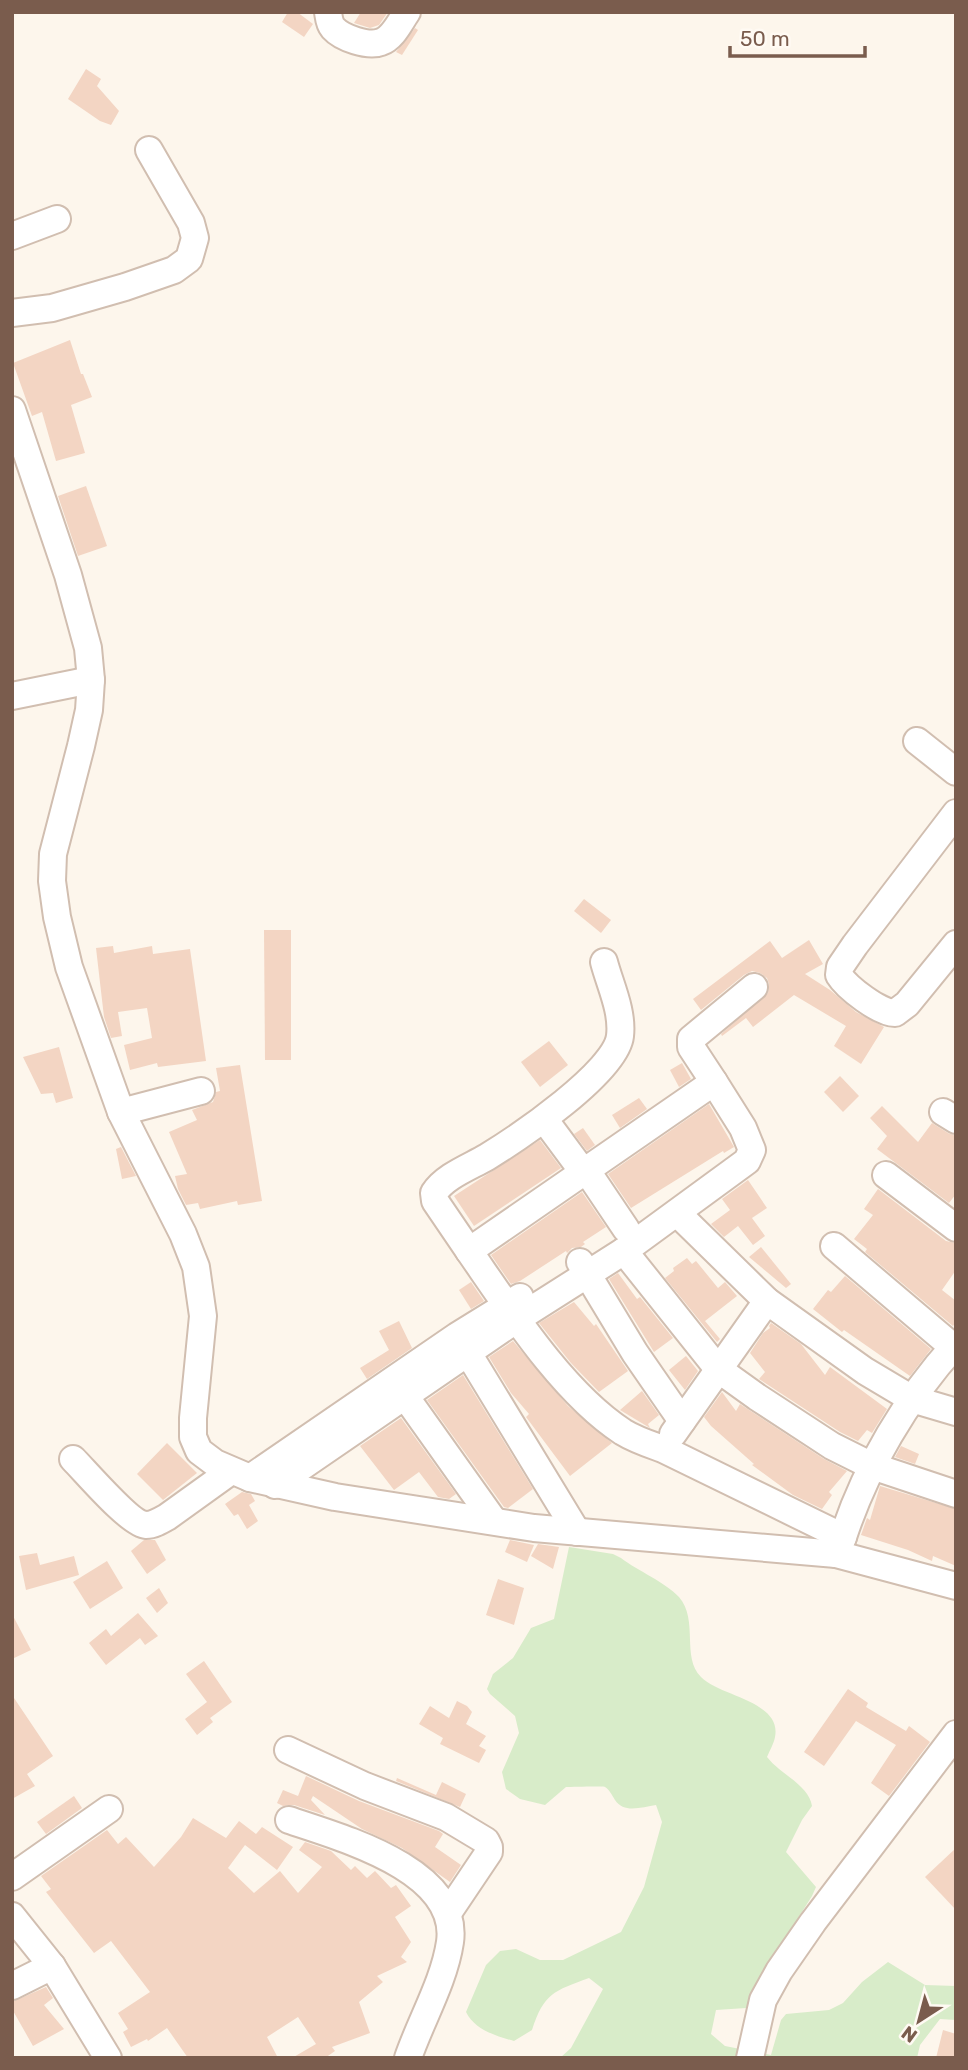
<svg xmlns="http://www.w3.org/2000/svg" width="968" height="2070" font-family="Rubik,sans-serif">
	<style>
		.green { fill: #d8ecc9 }
		.building { fill: #f3d5c3 }
		.lines { fill: none; stroke-linecap: round; stroke-linejoin: round }
		.minor-casing { stroke: #d1beb0; stroke-width: 30 }
		.minor { stroke: #fff; stroke-width: 26 }
	</style>
	<rect width="100%" height="100%" fill="#fdf6ec"/>
	<path class="green" d="M569 1547 613 1554 621 1558C638 1571 665 1582 679 1597 699 1620 681 1657 701 1677 721 1697 782 1701 775 1737 774 1743 770 1750 767 1757 780 1774 809 1785 812 1806L802 1820 786 1852 816 1887 812 1896 762 1975 746 2008 716 2010 711 2034 725 2046 771 2055 781 2020 786 2014 829 2010 843 2003 862 1982 888 1962 925 1985 956 1986V2020L940 2019 920 2045 917 2058H560L571 2048 603 1989 589 1978C554 1991 544 1993 532 2030L514 2041C496 2036 475 2030 466 2012L486 1965 500 1951 516 1949 540 1960H563L621 1932 644 1887 662 1822 656 1805C642 1807 624 1814 615 1800 612 1795 609 1789 605 1787 602 1786 572 1787 566 1787L545 1805 520 1799 506 1789 502 1772 519 1733 515 1716 490 1694 487 1689 493 1674 513 1658 531 1628 554 1619Z"/>
	<g class="building">
		<polygon points="288,12 297,12 313,24 304,37 282,22"/>
		<polygon points="361,12 388,12 379,25 370,28 354,23"/>
		<polygon points="415,28 418,30 402,55 396,52"/>
		<polygon points="86,69 101,79 97,86 119,111 111,125 100,121 68,99"/>
		<polygon points="70,340 81,374 83,374 92,397 71,405 85,453 56,461 42,412 32,416 13,363"/>
		<polygon points="86,486 107,546 78,556 58,496"/>
		<polygon points="584,899 611,920 601,933 574,911"/>
		<polygon points="264,930 291,930 291,1060 265,1060"/>
		<polygon points="809,940 823,964 805,974 830,990 856,1012 884,1027 861,1064 834,1046 846,1026 794,995 753,1027 746,1018 722,1036 721,1034 768,993 769,984 767,978 760,973 752,971 744,975 701,1010 693,999 770,941 782,958"/>
		<polygon points="113,946 114,953 152,946 153,954 190,949 206,1061 158,1067 157,1063 130,1070 124,1045 152,1038 147,1008 118,1012 122,1036 111,1038 104,1017 96,948"/>
		<polygon points="549,1041 568,1065 540,1087 521,1062"/>
		<polygon points="59,1047 73,1098 56,1103 53,1093 41,1094 23,1057"/>
		<polygon points="682,1063 691,1079 679,1087 670,1070"/>
		<polygon points="240,1065 262,1201 238,1205 237,1201 200,1209 198,1203 186,1205 178,1189 175,1176 187,1174 169,1132 197,1120 192,1110 213,1102 216,1092 220,1091 216,1068"/>
		<polygon points="840,1076 859,1096 843,1112 824,1092"/>
		<polygon points="639,1098 647,1109 620,1128 612,1115"/>
		<polygon points="709,1104 734,1147 724,1153 723,1151 631,1208 608,1174"/>
		<polygon points="882,1106 918,1142 932,1123 948,1133 956,1136 956,1194 949,1203 877,1149 887,1136 870,1118"/>
		<polygon points="583,1128 595,1145 587,1151 574,1134"/>
		<polygon points="540,1140 561,1168 474,1226 454,1196"/>
		<polygon points="121,1147 136,1176 122,1179 116,1149"/>
		<polygon points="748,1180 767,1208 752,1218 765,1236 753,1245 738,1226 724,1237 711,1224 730,1210 722,1199"/>
		<polygon points="878,1189 946,1241 956,1243 956,1270 942,1290 956,1301 956,1322 953,1326 865,1252 867,1249 854,1239 873,1215 864,1209"/>
		<polygon points="582,1192 606,1227 583,1242 585,1244 581,1247 572,1248 567,1253 566,1251 520,1281 511,1284 491,1255"/>
		<polygon points="761,1247 791,1284 786,1288 749,1257"/>
		<polygon points="687,1258 692,1264 696,1261 718,1288 725,1282 737,1296 705,1321 720,1339 717,1342 665,1278 674,1271 673,1268"/>
		<polygon points="618,1273 637,1299 640,1297 673,1338 654,1352 609,1279"/>
		<polygon points="845,1276 931,1349 910,1376 844,1330 842,1332 813,1309 828,1290 831,1292"/>
		<polygon points="471,1282 484,1301 471,1309 459,1290"/>
		<polygon points="574,1302 594,1326 596,1324 628,1371 599,1392 571,1363 539,1323"/>
		<polygon points="399,1321 412,1348 367,1379 360,1368 389,1350 379,1331"/>
		<polygon points="771,1323 801,1344 825,1375 830,1367 887,1409 872,1433 867,1430 858,1441 840,1432 759,1379 765,1372 750,1353 763,1333 770,1328 769,1326"/>
		<polygon points="513,1341 568,1406 612,1443 570,1476 526,1417 529,1414 511,1393 489,1357"/>
		<polygon points="686,1356 698,1371 685,1390 669,1370"/>
		<polygon points="463,1375 533,1489 508,1508 504,1507 427,1400"/>
		<polygon points="642,1391 659,1415 648,1424 650,1428 620,1410"/>
		<polygon points="722,1392 736,1411 740,1404 824,1459 847,1471 829,1492 832,1495 822,1509 793,1495 752,1465 754,1464 711,1426 704,1417"/>
		<polygon points="401,1418 456,1494 449,1499 438,1497 419,1472 394,1490 360,1446"/>
		<polygon points="167,1443 197,1473 163,1500 137,1474"/>
		<polygon points="901,1446 919,1454 915,1464 895,1457"/>
		<polygon points="880,1486 956,1509 956,1566 933,1556 932,1561 908,1550 861,1535 867,1518 870,1520"/>
		<polygon points="242,1492 251,1494 255,1501 249,1505 258,1521 247,1529 238,1514 234,1516 225,1504"/>
		<polygon points="144,1540 155,1540 166,1560 147,1574 131,1551"/>
		<polygon points="510,1540 534,1545 527,1562 505,1552"/>
		<polygon points="538,1544 559,1547 553,1569 531,1556"/>
		<polygon points="37,1553 40,1565 74,1556 79,1575 26,1590 19,1556"/>
		<polygon points="107,1561 123,1588 90,1609 73,1582"/>
		<polygon points="498,1579 524,1588 514,1625 486,1615"/>
		<polygon points="159,1588 168,1603 157,1613 146,1598"/>
		<polygon points="138,1613 158,1636 145,1645 140,1638 106,1665 89,1643 106,1629 111,1636"/>
		<polygon points="12,1614 31,1650 12,1659"/>
		<polygon points="204,1661 232,1702 210,1718 213,1722 197,1735 185,1719 207,1702 186,1674"/>
		<polygon points="848,1689 868,1703 866,1707 906,1731 909,1726 930,1742 889,1796 871,1783 896,1745 856,1721 824,1766 804,1752"/>
		<polygon points="12,1695 53,1756 27,1774 35,1786 12,1799"/>
		<polygon points="457,1701 467,1706 472,1712 466,1724 486,1736 479,1746 486,1750 479,1763 440,1744 443,1738 419,1724 430,1706 449,1718"/>
		<polygon points="306,1776 359,1801 439,1831 443,1834 435,1847 461,1865 450,1882 402,1848 362,1829 313,1796 311,1800 325,1815 294,1805 283,1806 277,1803 283,1790 298,1796"/>
		<polygon points="397,1778 436,1795 442,1782 466,1794 460,1807 396,1781"/>
		<polygon points="74,1796 82,1808 46,1834 37,1822"/>
		<polygon points="193,1818 226,1838 239,1821 256,1834 262,1827 293,1847 277,1870 245,1845 228,1868 254,1893 280,1871 298,1893 322,1867 299,1850 305,1842 331,1851 351,1870 355,1866 367,1878 375,1871 391,1888 396,1885 411,1906 395,1917 411,1942 401,1957 407,1962 377,1976 383,1982 359,2002 370,2033 332,2047 335,2051 325,2058 292,2058 316,2044 298,2017 267,2037 278,2058 188,2058 167,2028 148,2041 147,2039 131,2047 123,2032 128,2029 118,2013 150,1992 111,1941 94,1953 46,1892 51,1889 41,1876 107,1830 118,1844 126,1837 154,1867 181,1837"/>
		<polygon points="956,1848 956,1910 925,1877"/>
		<polygon points="46,1987 53,1998 44,2005 64,2029 33,2046 12,2009 12,2002"/>
		<polygon points="943,2030 956,2034 956,2058 936,2058"/>
	</g>
	<g class="lines">
		<g class="minor-casing">
			<g id="minor">
				<path d="M328 12C329 18 329 23 333 28 342 38 368 47 381 42 393 38 400 22 407 12"/>
				<polyline points="12,236 57,219"/>
				<polyline points="12,313 52,308 125,287 174,270 189,259 195,238 191,223 149,150"/>
				<polyline points="12,410 68,575 88,648 91,680 89,710 81,746 53,854 52,881 57,917 69,967 121,1112 183,1234 196,1267 203,1316 193,1418 193,1437 199,1451 215,1463 250,1478 335,1497 534,1528 836,1554 956,1586"/>
				<polyline points="12,696 91,680"/>
				<polyline points="917,741 956,772"/>
				<path d="M956 813 855 945 840 967 839 975C847 988 880 1013 895 1013L907 1004 956 944"/>
				<polyline points="714,1082 691,1047 691,1039 754,987"/>
				<polyline points="121,1112 201,1091"/>
				<polyline points="943,1112 956,1120"/>
				<polyline points="544,1119 584,1173"/>
				<polyline points="587,1171 626,1229"/>
				<polyline points="886,1175 956,1228"/>
				<polyline points="677,1213 767,1301 865,1371 912,1399 956,1412"/>
				<polyline points="834,1246 953,1347"/>
				<path d="M469 1251 435 1201 434 1193C445 1176 470 1167 487 1157 518 1138 616 1072 620 1036 623 1011 610 985 604 962"/>
				<polyline points="624,1251 718,1369 757,1397 832,1446 872,1466 956,1494"/>
				<polyline points="580,1262 635,1353 682,1421"/>
				<polyline points="468,1353 577,1532"/>
				<polyline points="405,1396 494,1521"/>
				<polyline points="673,1434 767,1301"/>
				<path d="M73 1459C86 1472 130 1524 146 1525 153 1525 160 1521 167 1517L231 1471"/>
				<polyline points="250,1478 457,1336 520,1297"/>
				<path d="M275 1485 517 1319 624 1251 747 1161 752 1150 743 1128 714 1082 469 1251C510 1310 563 1393 623 1432 636 1440 649 1444 663 1449L843 1537 836 1554"/>
				<path d="M843 1537C866 1467 906 1399 956 1344"/>
				<polyline points="288,1750 365,1786 446,1817 486,1841 489,1847 489,1852 448,1913"/>
				<path d="M289 1820C342 1838 460 1870 450 1942 444 1982 421 2020 408 2058"/>
				<polyline points="12,1877 109,1809"/>
				<polyline points="12,1916 52,1966 108,2058"/>
				<polyline points="12,1986 52,1966"/>
				<polyline points="750,2058 763,2000 779,1971 813,1922 956,1734"/>
			</g>
		</g>
		<use href="#minor" class="minor"/>
	</g>
	<rect width="968" height="2070" fill="none" stroke="#7a5c4d" stroke-width="28"/>
	<g transform="translate(919 2021) rotate(216)" stroke="#fffaf3" stroke-width="5" paint-order="stroke">
	<path d="M0-5L12 26L0 18L-12 26Z" fill="#7a5c4d"/>
	<text y="-10" font-size="19" font-weight="bold" text-anchor="middle" fill="#7a5c4d">N</text>
	</g>
	<path d="M730 46v10h135v-10" fill="none" stroke="#7a5c4d" stroke-width="3.5"/>
	<text x="740" y="46" font-size="21" fill="#7a5c4d" stroke="#fffaf3" stroke-width="5" paint-order="stroke">50 m</text>
</svg>
